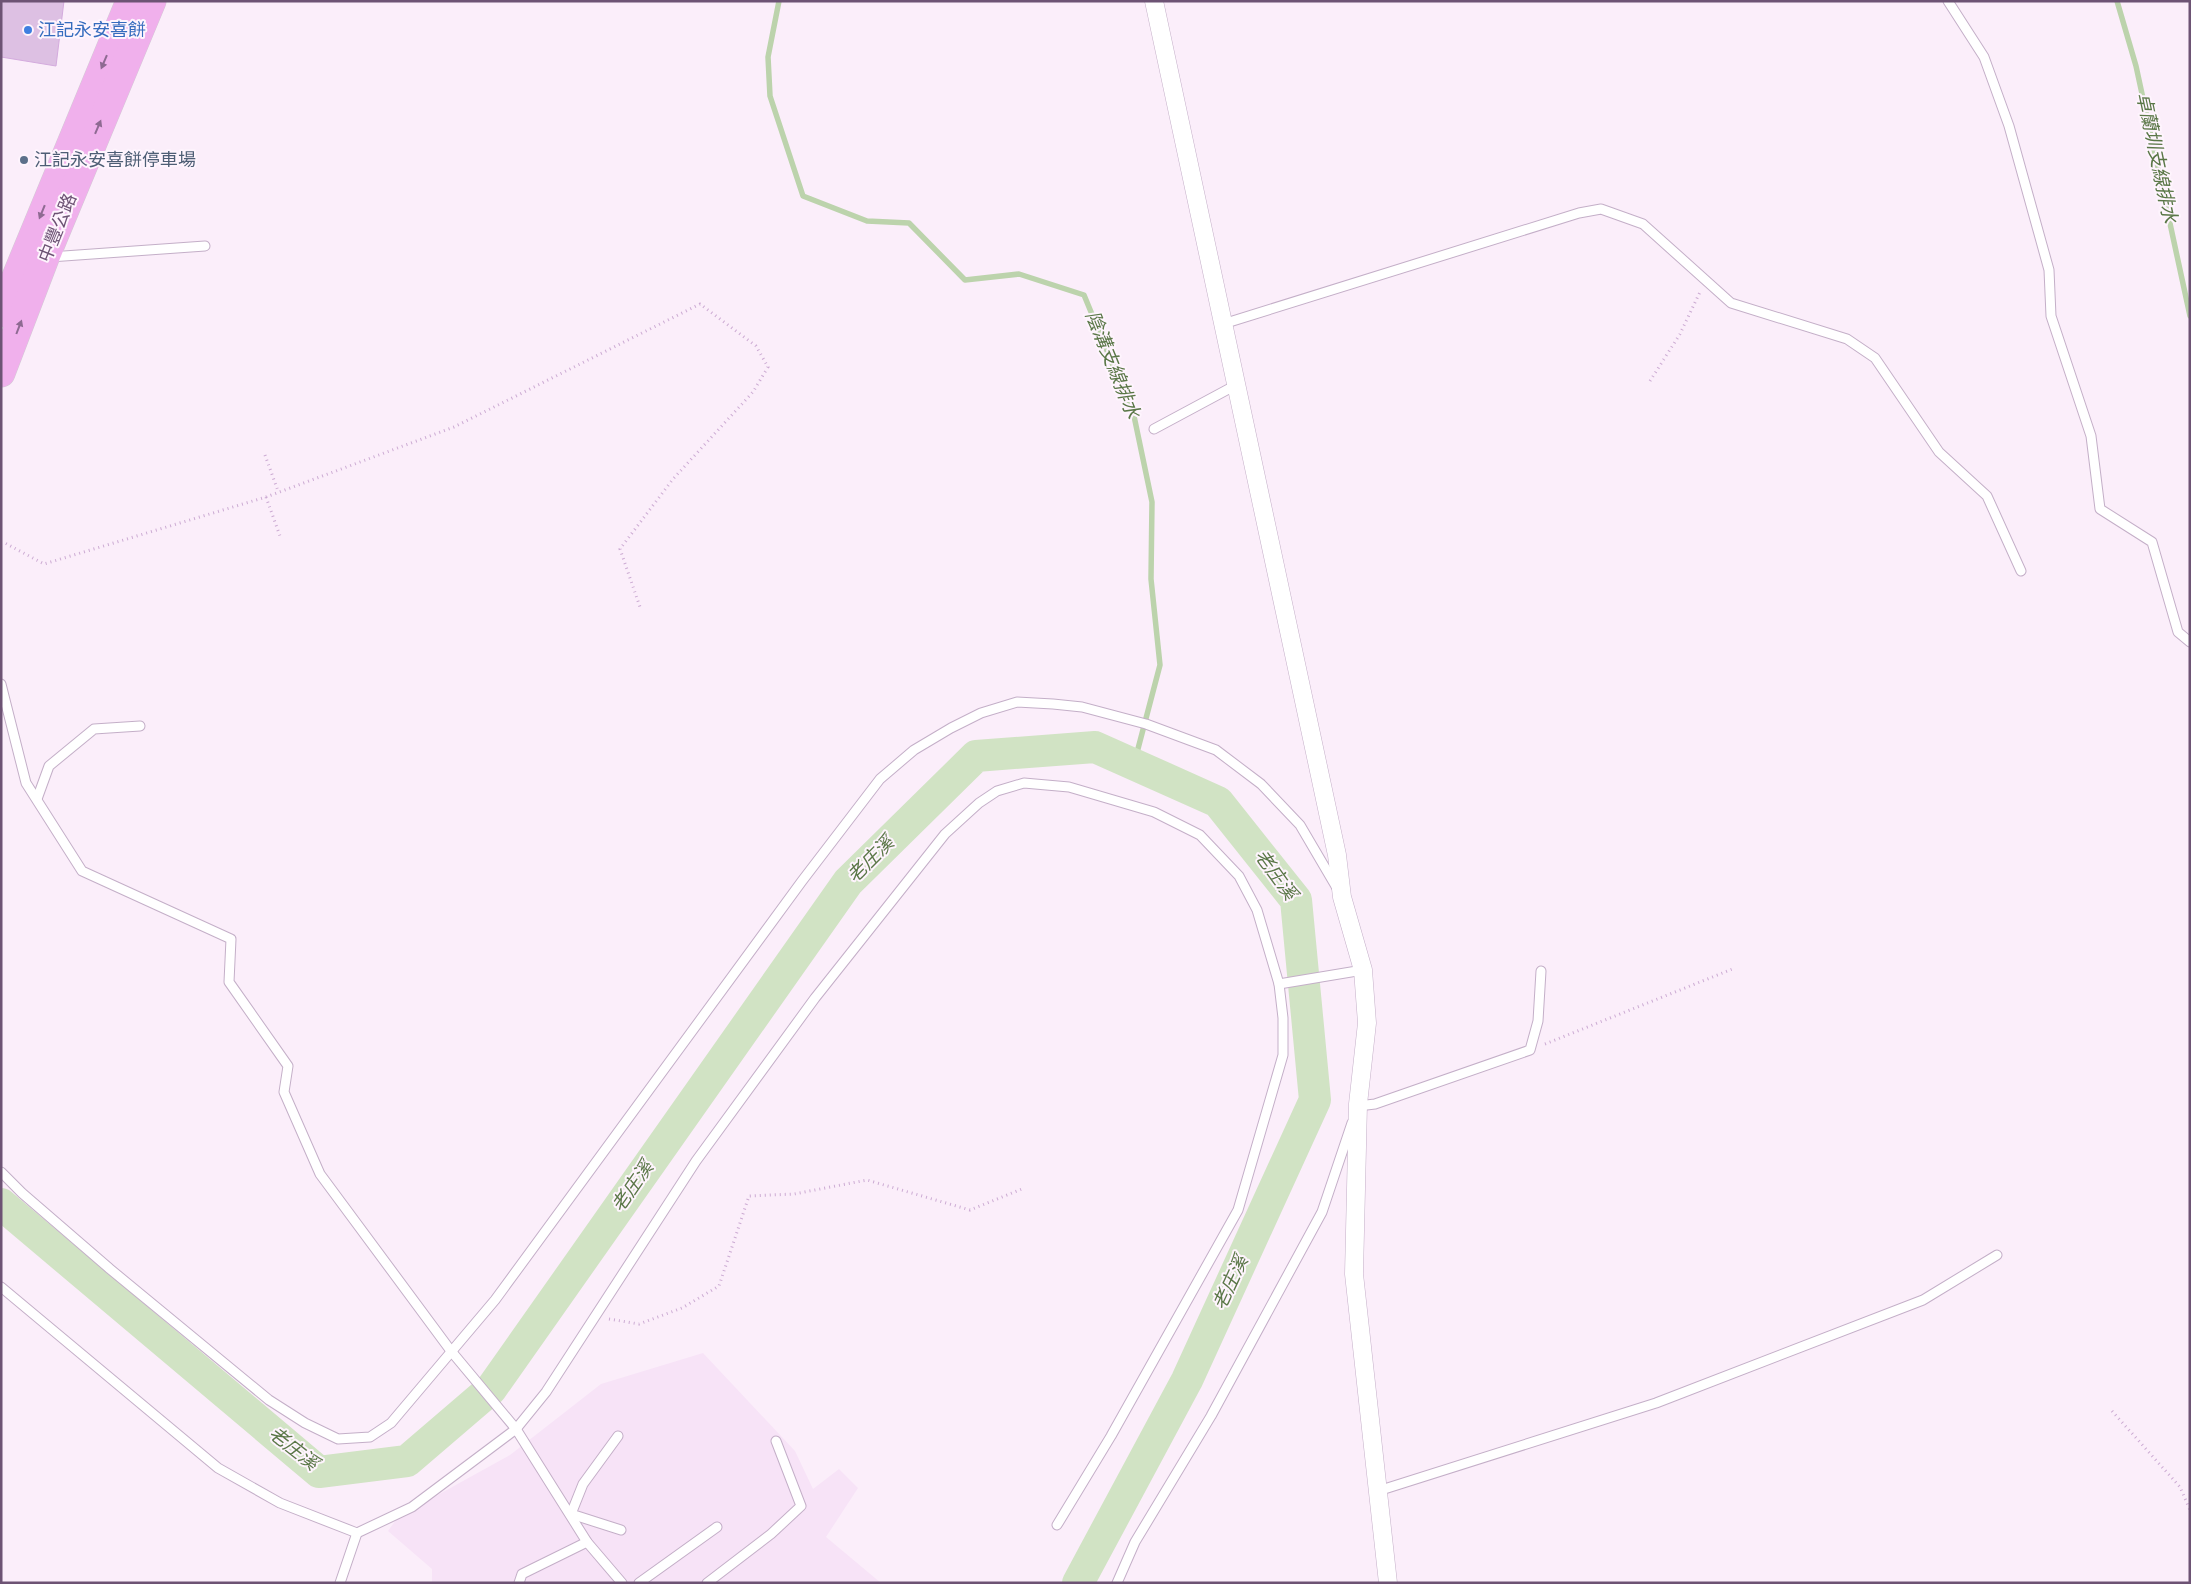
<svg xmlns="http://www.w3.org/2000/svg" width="2191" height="1584" font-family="'Source Sans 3','Noto Sans TC',sans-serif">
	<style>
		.residential { fill: #f7e3f7 }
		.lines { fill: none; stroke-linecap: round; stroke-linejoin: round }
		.stream { stroke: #bcd3ac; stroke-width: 5.5 }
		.river { stroke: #d1e3c4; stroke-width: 32 }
		.building { fill: #ddc0e3; stroke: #d4abde }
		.service-casing { stroke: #c4afc8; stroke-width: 11 }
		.minor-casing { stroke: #c4afc8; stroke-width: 19 }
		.primary-casing { stroke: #d3cbd5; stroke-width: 29 }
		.path { stroke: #ccabd3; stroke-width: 3; stroke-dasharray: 1 4; stroke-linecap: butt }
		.service { stroke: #fff; stroke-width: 9 }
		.minor { stroke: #fff; stroke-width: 18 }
		.primary { stroke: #f0b0ec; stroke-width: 28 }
		.oneway { fill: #8e6a92 }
		.shop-dot { fill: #3f7fe0; stroke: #fef4fd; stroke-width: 2 }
		.service-dot { fill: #5c6f8a; stroke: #fef4fd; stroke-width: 2 }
		.labels { text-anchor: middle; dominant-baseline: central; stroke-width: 4; stroke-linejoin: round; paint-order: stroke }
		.shop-label { font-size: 18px; fill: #366cbe; stroke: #fef4fd; text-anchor: start }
		.service-label { font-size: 18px; fill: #4e5e75; stroke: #fef4fd; text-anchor: start }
		.street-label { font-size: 18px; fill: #6d5374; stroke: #fef4fd }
		.water-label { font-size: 19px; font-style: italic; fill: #5a7747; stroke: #fef4fd }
	</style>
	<rect width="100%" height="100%" fill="#fbeefa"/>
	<polygon class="residential" points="703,1353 795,1451 813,1489 839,1469 858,1488 826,1537 881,1583 432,1583 432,1569 388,1531 398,1517 510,1455 601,1384"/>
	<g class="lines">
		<g class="stream">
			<polyline points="779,1 768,57 770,96 803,196 867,221 909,223 965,280 1019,274 1084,295 1134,416 1152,502 1151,579 1160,665 1134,764"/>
			<polyline points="2117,1 2136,66 2190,316"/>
		</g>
		<polyline class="river" points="1,1204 319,1472 407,1461 491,1389 848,882 976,756 1095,747 1218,802 1296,900 1315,1100 1187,1380 1078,1583"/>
	</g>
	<polygon class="building" points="1,1 64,1 56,66 1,57"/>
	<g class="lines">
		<g class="service-casing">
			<g id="service">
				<polyline points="1948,1 1984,57 2009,126 2049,270 2051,316 2091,436 2100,509 2152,542 2178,632 2190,642"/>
				<polyline points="50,257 205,246"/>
				<polyline points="1223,324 1579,213 1601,209 1643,224 1731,303 1847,339 1875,358 1939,452 1987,496 2021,571"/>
				<polyline points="1154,429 1236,385"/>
				<polyline points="1,684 26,783 82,871 231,939 229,982 288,1066 284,1092 320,1174 451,1351 516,1429 587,1542 622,1583"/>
				<polyline points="37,799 49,766 94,729 140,726"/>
				<polyline points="1279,984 1363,970"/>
				<polyline points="1358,1106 1375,1104 1530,1050 1538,1021 1541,971"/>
				<polyline points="1,1172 22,1193 110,1269 269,1400 305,1423 338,1439 370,1437 391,1423 495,1300 802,881 880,779 914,750 951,728 981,713 1017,702 1053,704 1082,707 1146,724 1216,750 1261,784 1300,825 1337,888"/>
				<polyline points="1,1287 218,1468 280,1503 357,1533 412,1507 516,1429 546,1392 696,1161 815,998 945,834 979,803 997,791 1024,783 1069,787 1154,812 1200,835 1239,876 1257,910 1279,984 1283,1018 1283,1055 1238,1210 1111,1436 1057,1525"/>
				<polyline points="618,1436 583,1484 571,1514 621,1530"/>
				<polyline points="1378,1491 1656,1403 1923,1300 1997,1255"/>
				<polyline points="340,1583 357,1533"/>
				<polyline points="519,1583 522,1574 587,1542"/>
				<polyline points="639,1583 717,1527"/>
				<polyline points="707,1583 771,1534 801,1506 776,1441"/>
				<polyline points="1117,1583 1135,1542 1211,1416 1322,1212 1352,1123"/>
			</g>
		</g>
		<g class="minor-casing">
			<polyline id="minor" points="1154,1 1337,855 1342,897 1363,970 1367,1023 1358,1104 1354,1274 1388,1583"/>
		</g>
		<g class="primary-casing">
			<g id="primary">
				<polyline points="1,313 130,1"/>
				<polyline points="1,373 45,258 152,1"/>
			</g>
		</g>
		<g class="path">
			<polyline points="1650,381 1680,334 1700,292"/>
			<polyline points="265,455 278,491"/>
			<polyline points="266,497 280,536"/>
			<polyline points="1,543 5,543 44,564 266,497 454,427 700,304 756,346 768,367 753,392 673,479 620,549 640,607"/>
			<polyline points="1545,1044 1735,968"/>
			<polyline points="609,1319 639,1324 682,1308 719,1286 749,1196 794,1194 867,1180 970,1210 1022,1189"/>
			<polyline points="2112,1411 2180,1487 2190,1510"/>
		</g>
		<use href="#service" class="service"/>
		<use href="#minor" class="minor"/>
		<use href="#primary" class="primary"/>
	</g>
	<defs><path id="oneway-solid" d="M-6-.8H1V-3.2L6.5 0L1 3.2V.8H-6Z" transform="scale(1.25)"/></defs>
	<g class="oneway">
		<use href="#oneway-solid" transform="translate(104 62) rotate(113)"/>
		<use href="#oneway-solid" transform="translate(98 127) rotate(-67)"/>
		<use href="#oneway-solid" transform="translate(42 212) rotate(112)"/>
		<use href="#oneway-solid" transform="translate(19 327) rotate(-69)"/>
	</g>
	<circle class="shop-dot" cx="28" cy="30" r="5"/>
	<circle class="service-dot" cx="24" cy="160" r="5"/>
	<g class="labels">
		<g class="shop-label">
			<text x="38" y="30">江記永安喜餅</text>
		</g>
		<g class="service-label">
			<text x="34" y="160">江記永安喜餅停車場</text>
		</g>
		<g class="street-label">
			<text transform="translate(58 228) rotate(-68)">中豐公路</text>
		</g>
		<g class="water-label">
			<text transform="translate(2156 158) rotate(78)">卓蘭圳支線排水</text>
			<text transform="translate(1112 365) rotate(68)">陰溝支線排水</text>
			<text transform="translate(871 860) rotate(-45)">老庄溪</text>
			<text transform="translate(1275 875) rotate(54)">老庄溪</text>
			<text transform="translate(633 1187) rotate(-55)">老庄溪</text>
			<text transform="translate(1231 1283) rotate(-65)">老庄溪</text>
			<text transform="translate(293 1449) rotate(38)">老庄溪</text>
		</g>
	</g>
	<rect width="2191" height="1584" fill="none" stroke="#6d5374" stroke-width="5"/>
</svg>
